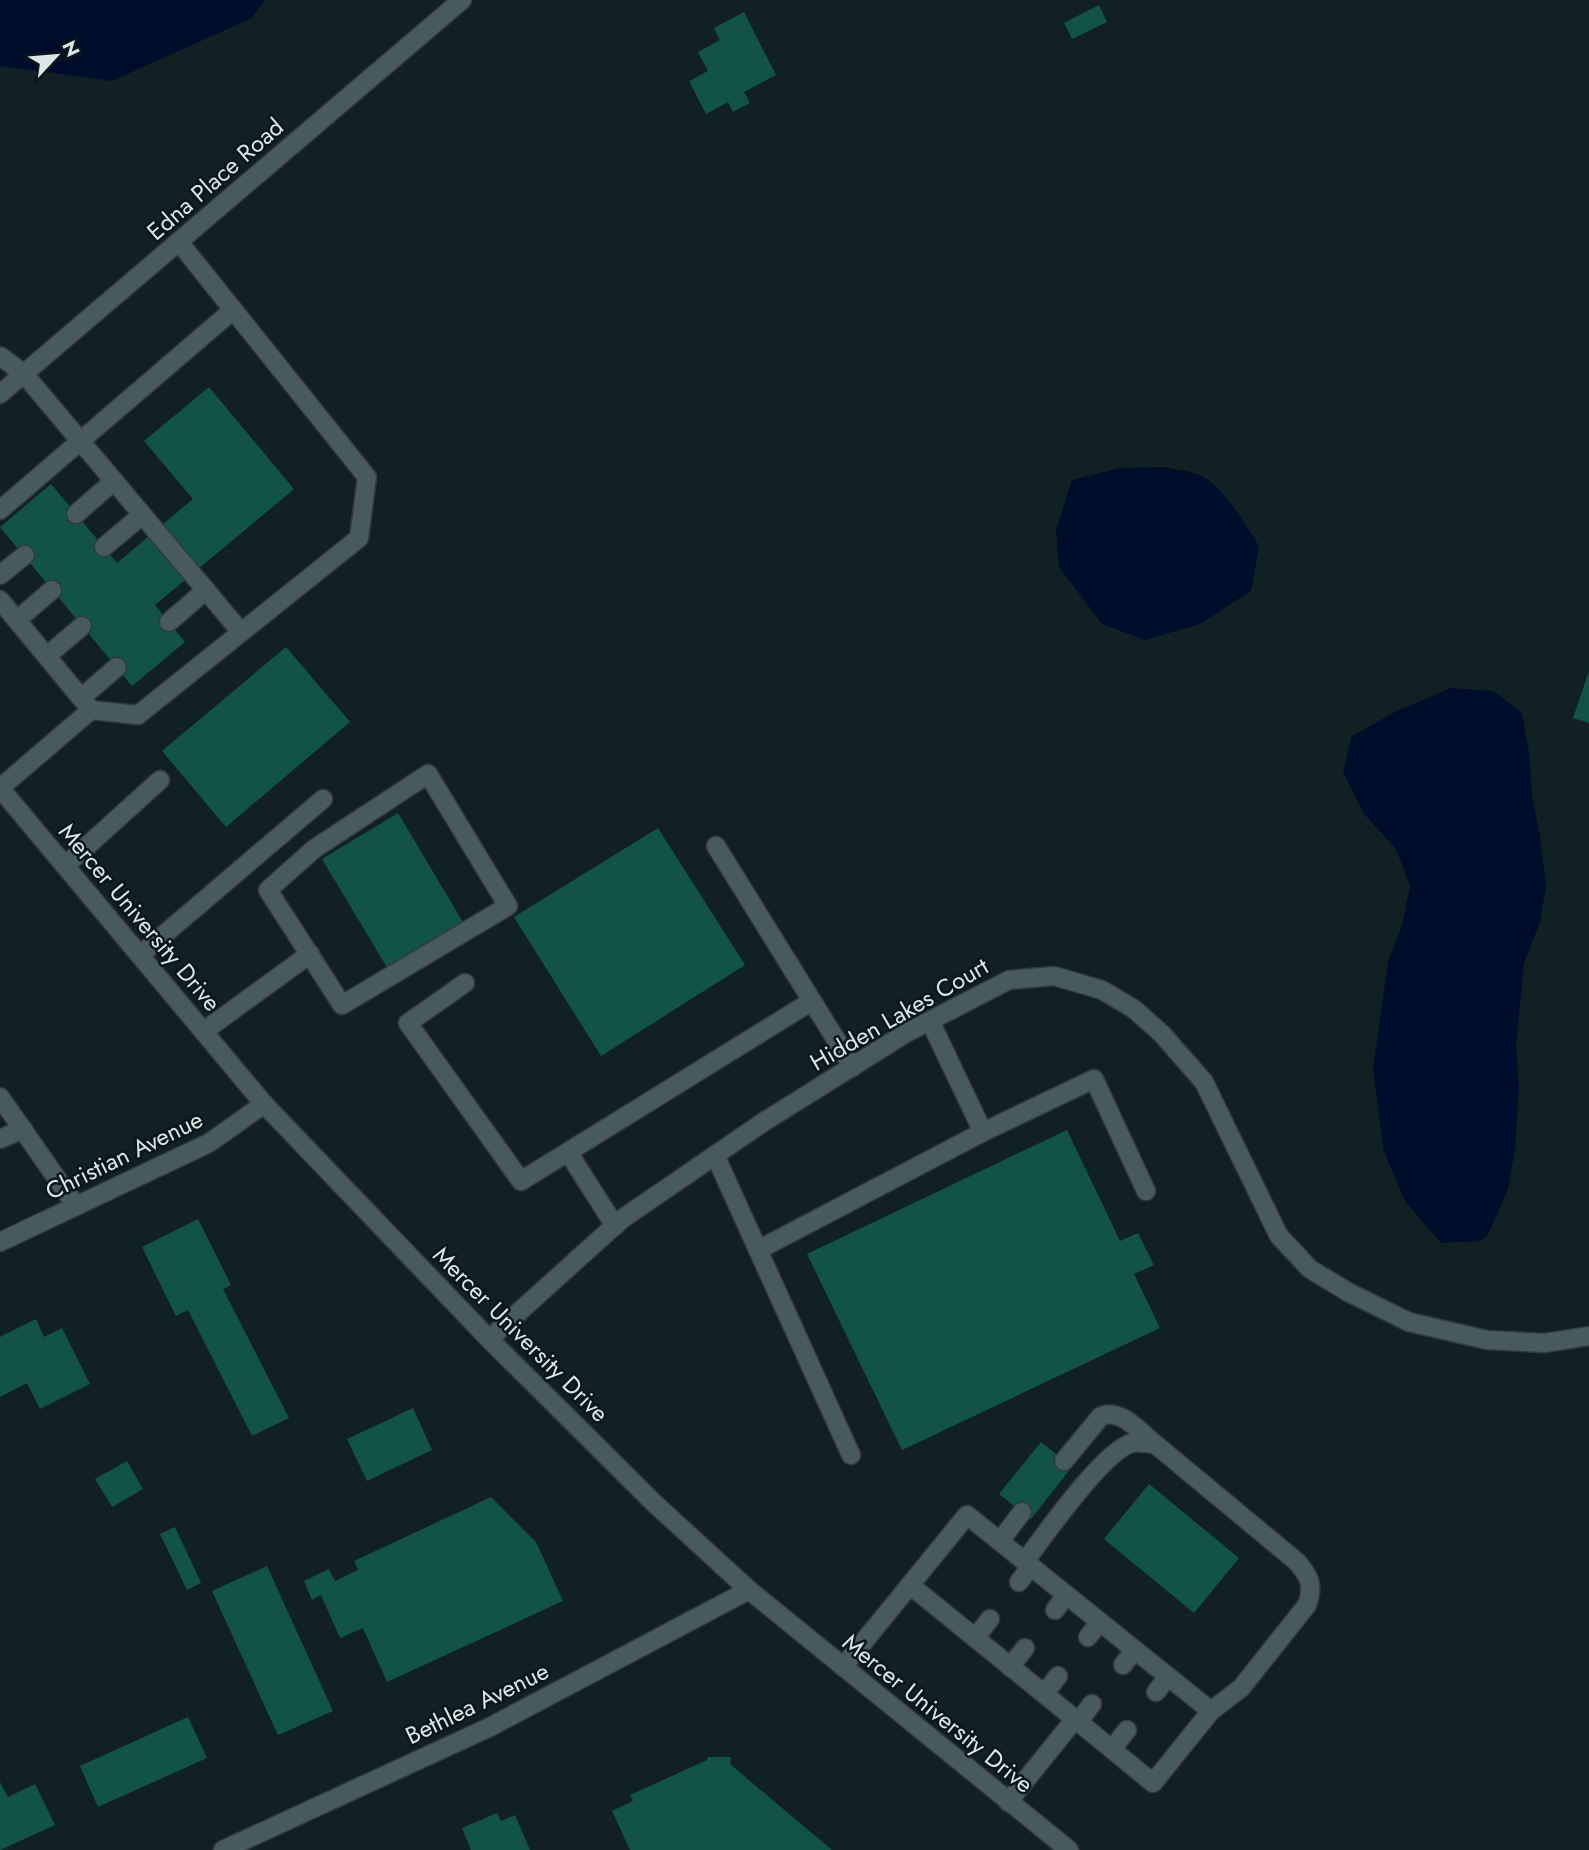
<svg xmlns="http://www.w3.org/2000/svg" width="1589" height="1850" font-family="Jost,sans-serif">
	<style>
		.water { fill: #000d2a }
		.building { fill: #125349 }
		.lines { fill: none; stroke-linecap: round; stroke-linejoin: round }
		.service-casing { stroke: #313a3c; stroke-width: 21 }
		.minor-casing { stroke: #313a3c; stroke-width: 21 }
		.tertiary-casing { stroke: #313a3c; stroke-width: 21 }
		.secondary-casing { stroke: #313a3c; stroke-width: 21 }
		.service { stroke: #495a5d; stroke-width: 18 }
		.minor { stroke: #495a5d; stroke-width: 18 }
		.tertiary { stroke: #495a5d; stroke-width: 18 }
		.secondary { stroke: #495a5d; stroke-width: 18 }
		.labels { text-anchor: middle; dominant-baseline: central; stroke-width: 5; stroke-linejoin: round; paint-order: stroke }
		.street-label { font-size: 24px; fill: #dce6e7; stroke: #081719 }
	</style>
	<rect width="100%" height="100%" fill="#112123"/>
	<g class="water">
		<polygon points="0,0 265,0 252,18 112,81 0,66"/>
		<path d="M1164 467C1174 470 1187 470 1197 474 1221 482 1246 525 1259 546L1251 591 1200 624 1145 640 1102 624 1059 567 1056 530 1072 480 1120 468Z"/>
		<polygon points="1451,688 1493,691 1522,713 1529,752 1532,795 1540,837 1546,886 1540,922 1524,963 1516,1045 1519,1086 1515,1150 1508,1189 1488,1235 1481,1241 1441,1243 1405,1201 1384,1152 1373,1069 1388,962 1402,925 1410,886 1396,849 1364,814 1343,772 1352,736 1395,712"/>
	</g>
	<g class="building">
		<polygon points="1099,5 1107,22 1072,39 1064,23"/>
		<polygon points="744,12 776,75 744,92 750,103 733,112 728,102 706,114 689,81 708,71 698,52 720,40 714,28"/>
		<polygon points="209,387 294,489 155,605 185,642 132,686 0,527 51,484 117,563 193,499 144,441"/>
		<polygon points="286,647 350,722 226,827 162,751"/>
		<polygon points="1589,671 1589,723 1573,718"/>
		<polygon points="398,813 464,924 388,969 322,859"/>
		<polygon points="658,828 745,965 601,1056 514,917"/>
		<polygon points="1067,1130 1120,1241 1138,1233 1154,1265 1134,1274 1160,1328 902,1450 807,1254"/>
		<polygon points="198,1219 231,1285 223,1289 289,1418 252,1436 188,1310 176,1316 142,1247"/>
		<polygon points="36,1319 44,1337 62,1328 90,1384 40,1409 27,1383 0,1397 0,1337"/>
		<polygon points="413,1408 432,1450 367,1481 347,1439"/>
		<polygon points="1041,1442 1072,1467 1031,1519 999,1494"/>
		<polygon points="127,1461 143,1489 112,1507 95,1479"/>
		<polygon points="1149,1484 1239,1558 1194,1613 1104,1539"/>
		<polygon points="491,1497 536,1542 563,1601 387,1682 363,1628 340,1638 321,1595 312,1600 304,1581 329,1569 335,1581 358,1570 354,1561"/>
		<polygon points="175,1527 201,1583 187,1590 160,1534"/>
		<polygon points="267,1566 333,1711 278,1735 212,1591"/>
		<polygon points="188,1717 207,1758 98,1807 80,1766"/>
		<polygon points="708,1757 731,1757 730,1764 832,1850 630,1850 612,1811 633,1801 630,1795 707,1760"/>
		<polygon points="0,1782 8,1797 35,1784 55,1825 0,1850"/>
		<polygon points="497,1813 501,1821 515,1815 530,1850 471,1850 462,1828"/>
	</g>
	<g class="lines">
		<g class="service-casing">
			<g id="service">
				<polyline points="0,356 24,374 241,632"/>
				<polyline points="0,510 233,310"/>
				<polyline points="76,514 114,481"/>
				<polyline points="104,547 142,515"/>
				<polyline points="0,575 25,555"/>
				<polyline points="0,600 91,710"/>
				<polyline points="17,620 52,590"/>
				<polyline points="169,622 206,590"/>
				<polyline points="47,656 82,626"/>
				<polyline points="81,698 117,667"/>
				<polygon points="428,774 508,906 342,1005 268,890 314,849"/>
				<polyline points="0,788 91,710 138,715 359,538 367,477 179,242"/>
				<polyline points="716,846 853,1067"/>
				<polyline points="65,866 160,780"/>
				<polyline points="140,955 323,799"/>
				<polyline points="465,983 408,1023 521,1181 812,1001"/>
				<polyline points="204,1031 310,954"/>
				<polyline points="0,1097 76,1206"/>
				<polyline points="983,1132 1094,1079 1146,1191"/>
				<polyline points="0,1139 23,1129"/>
				<polyline points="568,1152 615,1226"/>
				<polyline points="715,1155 851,1455"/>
				<polyline points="758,1250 983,1132 930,1021"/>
				<path d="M1064 1461 1101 1416C1121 1408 1140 1432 1155 1444"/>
				<polyline points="1000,1541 1022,1512"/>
				<path d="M1025 1561C1045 1535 1103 1451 1132 1443 1139 1441 1148 1444 1155 1444L1296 1561C1310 1576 1314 1586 1307 1605L1241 1688 1211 1711"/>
				<polyline points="1019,1582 1031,1566"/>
				<polyline points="910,1585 967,1515 1211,1711 1153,1783 1075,1719"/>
				<polyline points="1055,1610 1066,1595"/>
				<polyline points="1088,1637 1100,1622"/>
				<polyline points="975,1638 990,1619"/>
				<polyline points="1123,1665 1134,1650"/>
				<polyline points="843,1667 910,1585 1075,1719 1008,1802"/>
				<polyline points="1010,1667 1025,1648"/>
				<polyline points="1156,1692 1168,1677"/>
				<polyline points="1044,1694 1058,1676"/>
				<polyline points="1078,1722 1092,1704"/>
				<polyline points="1112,1749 1127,1730"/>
			</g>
		</g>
		<g class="minor-casing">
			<g id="minor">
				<polyline points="0,1242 209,1143 264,1104"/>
				<polyline points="489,1339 622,1219 765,1121 906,1033 1009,980 1054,976 1102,990 1134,1009 1162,1034 1204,1082 1279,1236 1310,1269 1348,1292 1409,1322 1487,1340 1545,1343 1589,1336"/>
				<polyline points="223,1850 490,1727 749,1590"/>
			</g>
		</g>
		<g class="tertiary-casing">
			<polyline id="tertiary" points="0,394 462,0"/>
		</g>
		<g class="secondary-casing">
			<polyline id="secondary" points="0,788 264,1104 489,1339 654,1503 749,1590 1069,1850"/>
		</g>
		<use href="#service" class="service"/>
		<use href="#minor" class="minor"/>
		<use href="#tertiary" class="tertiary"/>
		<use href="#secondary" class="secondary"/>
	</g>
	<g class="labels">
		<g class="street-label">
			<text transform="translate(215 179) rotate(-41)">Edna Place Road</text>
			<text transform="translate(140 917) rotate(50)">Mercer University Drive</text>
			<text transform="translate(899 1014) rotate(-30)">Hidden Lakes Court</text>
			<text transform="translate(124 1155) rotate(-26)">Christian Avenue</text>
			<text transform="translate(521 1334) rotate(45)">Mercer University Drive</text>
			<text transform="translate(477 1703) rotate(-26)">Bethlea Avenue</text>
			<text transform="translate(938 1713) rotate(39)">Mercer University Drive</text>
		</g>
	</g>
	<g transform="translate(56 56) rotate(64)" stroke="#081719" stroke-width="5" paint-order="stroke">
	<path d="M0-5L12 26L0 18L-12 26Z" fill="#dce6e7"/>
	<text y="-10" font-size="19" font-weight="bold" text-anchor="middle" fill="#dce6e7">N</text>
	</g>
</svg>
